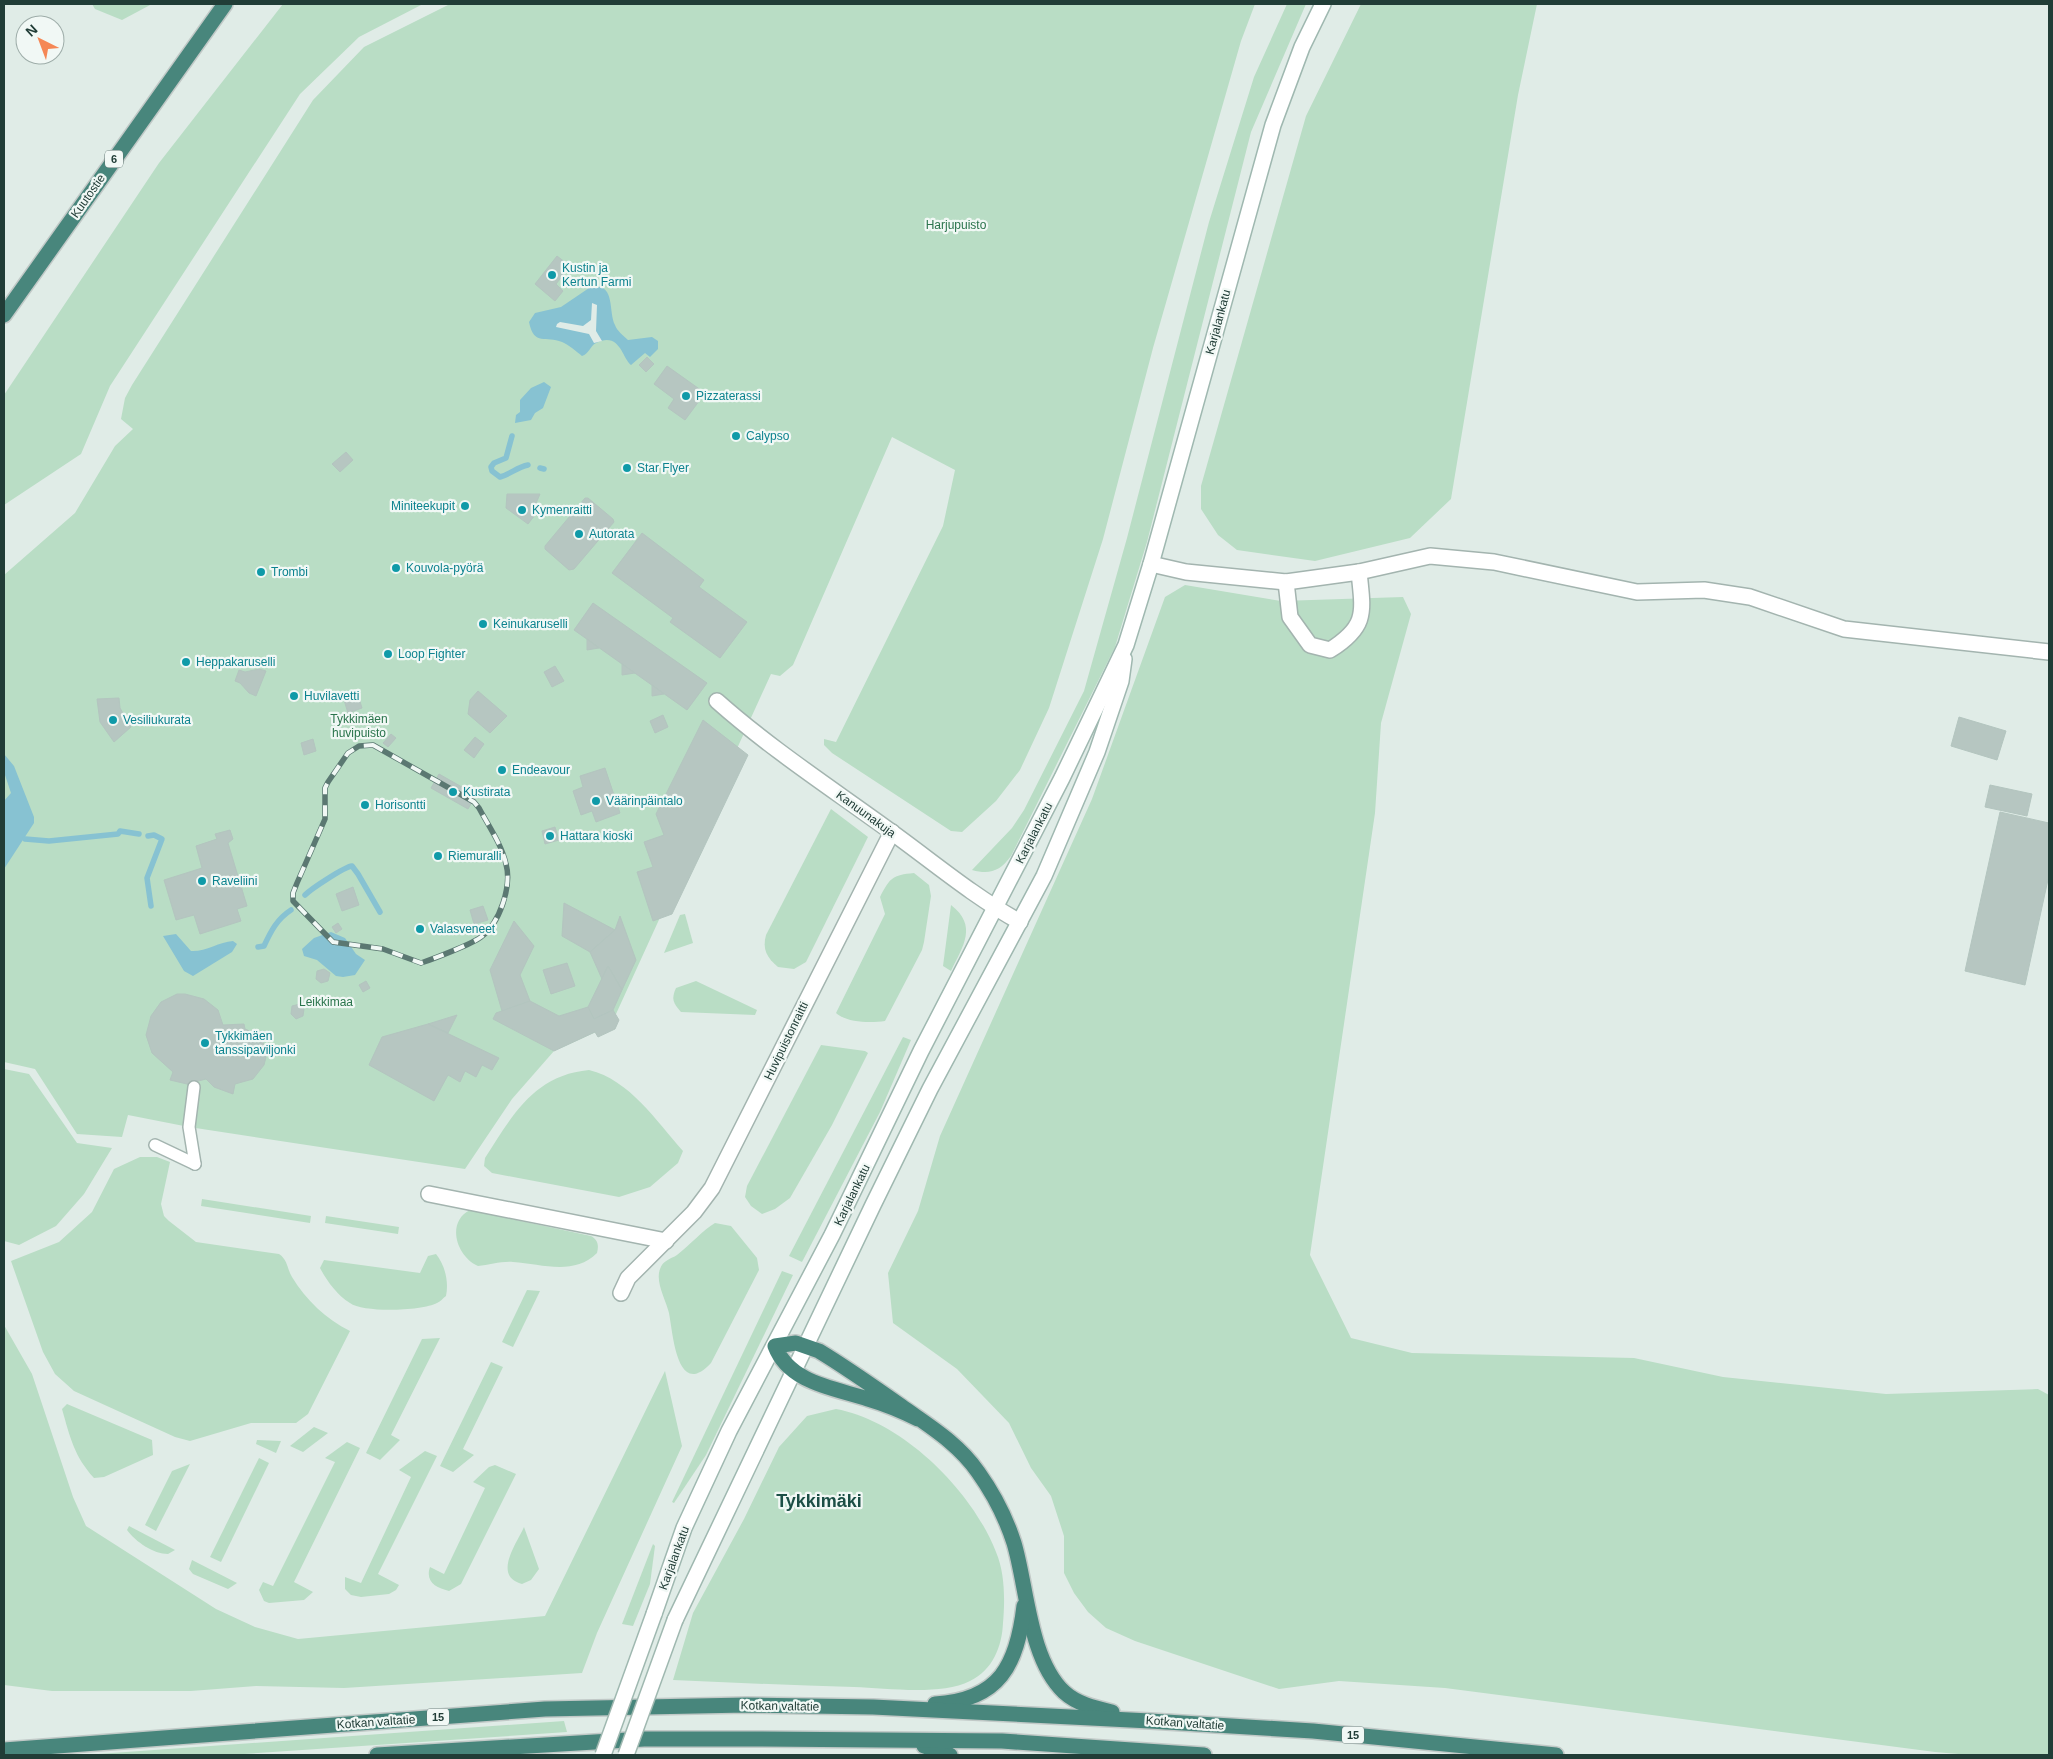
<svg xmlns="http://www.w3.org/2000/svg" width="2053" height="1759" font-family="Arial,sans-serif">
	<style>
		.green { fill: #b9ddc5 }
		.water { fill: #87c2d2 }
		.pier { fill: #e0ece7 }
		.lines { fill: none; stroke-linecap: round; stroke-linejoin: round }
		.stream { stroke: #87c2d2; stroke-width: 5.5 }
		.building { fill: #b6c6c1; stroke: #b3c5bf }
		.service-casing { stroke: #a3b4af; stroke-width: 14 }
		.minor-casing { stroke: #a3b4af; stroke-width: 18 }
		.secondary-casing { stroke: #9fb8b0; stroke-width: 18 }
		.trunk-casing { stroke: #c1c9c7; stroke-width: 18 }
		.service { stroke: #fff; stroke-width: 11 }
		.minor { stroke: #fff; stroke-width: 15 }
		.secondary { stroke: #fff; stroke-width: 15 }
		.trunk { stroke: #48867c; stroke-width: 15 }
		.rail-casing { stroke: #5b7872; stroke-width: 5.5 }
		.rail { stroke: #f1f8f5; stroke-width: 4; stroke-dasharray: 11; stroke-linecap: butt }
		.secondary-bridge-casing { stroke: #9fb8b0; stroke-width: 18; stroke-linecap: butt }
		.secondary-bridge { stroke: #fff; stroke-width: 15 }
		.culture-dot { fill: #0f9aa8; stroke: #f1f8f5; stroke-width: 2 }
		.labels { text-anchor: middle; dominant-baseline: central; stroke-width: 4.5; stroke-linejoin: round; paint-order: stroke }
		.shield { fill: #f1f8f5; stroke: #5f7570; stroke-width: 1 }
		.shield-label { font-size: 11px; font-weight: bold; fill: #213d37 }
		.street-label { font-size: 12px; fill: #213d37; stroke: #f1f8f5 }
		.park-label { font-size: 12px; fill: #2a744c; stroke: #f1f8f5 }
		.culture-label { font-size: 12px; fill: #0d838f; stroke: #f1f8f5; text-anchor: start }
		.district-label { font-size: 18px; font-weight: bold; fill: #1c4f46; stroke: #f1f8f5 }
	</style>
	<rect width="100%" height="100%" fill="#e0ece7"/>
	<g class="green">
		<polygon points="92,4 152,4 122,20 95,9"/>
		<polygon points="283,4 423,4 359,37 300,94 110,386 81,454 4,505 4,395 159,163"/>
		<polygon points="450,4 1255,4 1241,41 1153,348 1103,539 1049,708 1020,770 996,801 962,832 951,831 832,753 824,745 824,739 836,742 943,526 955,470 892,437 793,665 780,676 771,674 611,1025 554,1051 512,1099 465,1169 189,1127 128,1115 122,1137 77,1134 35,1069 4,1062 4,575 75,513 115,446 133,429 121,419 125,398 132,385 313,100 364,47"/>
		<path d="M1287 4H1306L1251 132 1147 542 1115 647 1011 856C1000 871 990 875 972 870L1012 828 1024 810 1084 691 1127 538 1209 222 1254 77Z"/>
		<polygon points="1361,4 1537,4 1518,95 1451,499 1410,538 1315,561 1237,550 1218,535 1201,509 1201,486 1306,116"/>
		<polygon points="1185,585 1281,601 1403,597 1411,614 1381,723 1375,813 1310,1255 1351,1338 1412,1353 1634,1358 1723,1377 1886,1394 2038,1389 2049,1395 2049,1755 1970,1755 1935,1752 1445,1688 1339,1681 1279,1689 1135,1641 1106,1628 1088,1612 1074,1593 1064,1573 1064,1536 1051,1496 1031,1468 1009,1423 957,1369 893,1323 888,1273 918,1211 940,1136 1092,799 1165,597"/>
		<path d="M831 809 868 837 806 962 794 969 778 967C767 958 762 949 766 935Z"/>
		<path d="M914 873 929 885 931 896 924 942 922 950 885 1021C871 1023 847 1023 836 1013L885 914 880 897C890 878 892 875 914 873Z"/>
		<path d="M951 905C978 926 963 946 951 971L943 966Z"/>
		<polygon points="685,914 693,943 664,953 680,915"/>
		<path d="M696 981 757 1010 755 1015 681 1012C673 1003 671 999 676 988Z"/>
		<polygon points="903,1037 911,1040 880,1112 802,1262 789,1256"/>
		<polygon points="821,1045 865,1051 868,1053 832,1125 790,1198 775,1209 762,1214 751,1206 745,1197 747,1186"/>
		<polygon points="4,1069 29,1074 77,1143 112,1148 84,1194 56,1226 19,1245 4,1241"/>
		<path d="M589 1070C630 1080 656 1121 683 1151L678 1163 650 1187 619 1197 492 1173 484 1166 485 1158C512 1116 534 1075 589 1070Z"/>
		<path d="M140 1157H157L170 1162 161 1204 164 1216 169 1221 196 1242 279 1254C288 1260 287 1269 292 1277 306 1300 326 1319 350 1331L308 1414 296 1423H251L190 1441 175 1437 74 1391 55 1374 43 1352 11 1261 59 1242 92 1212 114 1169Z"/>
		<polygon points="202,1199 311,1216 310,1223 201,1206"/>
		<path d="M470 1210 591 1236C598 1240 599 1245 597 1253 574 1276 542 1264 513 1262 502 1261 489 1265 478 1266 456 1256 446 1222 470 1210Z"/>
		<polygon points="326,1216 399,1227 398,1234 325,1223"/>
		<path d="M715 1223 731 1226 757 1258 759 1270 711 1363C677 1400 673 1334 669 1313 666 1300 655 1282 660 1269 663 1260 671 1259 677 1255 690 1245 703 1230 715 1223Z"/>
		<path d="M436 1254C445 1265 449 1282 446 1296 443 1298 440 1302 437 1303 422 1311 363 1313 350 1303 337 1295 327 1281 320 1268L324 1260 420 1273 428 1256Z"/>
		<polygon points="782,1271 793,1275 706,1455 674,1503 672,1502"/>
		<polygon points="527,1290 540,1291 513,1347 502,1342"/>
		<polygon points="4,1325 32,1374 73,1497 86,1526 216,1609 255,1627 298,1639 545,1616 665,1371 682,1446 597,1633 582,1673 344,1688 256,1686 191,1691 52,1691 4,1685"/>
		<polygon points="440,1338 391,1435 400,1440 380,1460 366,1453 422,1339"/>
		<polygon points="491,1362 503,1367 463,1449 474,1455 453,1472 440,1466"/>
		<path d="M67 1404 152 1440 153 1455 104 1477 94 1478C74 1456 70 1437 62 1409Z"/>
		<path d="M836 1409C902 1421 972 1490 996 1552 1005 1573 1005 1600 1003 1623 1002 1646 993 1670 970 1681 940 1696 887 1688 854 1687 793 1685 733 1683 673 1680L693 1613 744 1519 779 1447 807 1416Z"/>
		<polygon points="314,1427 328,1433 303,1452 290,1446"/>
		<polygon points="257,1440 281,1441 276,1453 256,1444"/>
		<polygon points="347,1442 360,1448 294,1582 313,1592 304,1600 269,1603 264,1601 259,1590 263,1582 273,1586 335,1462 325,1458"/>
		<polygon points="425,1451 437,1456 378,1574 399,1585 396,1590 389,1594 361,1597 351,1595 345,1589 345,1577 361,1583 411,1477 399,1470"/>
		<polygon points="259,1458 269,1463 221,1562 210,1557"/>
		<polygon points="190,1464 156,1531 145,1525 172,1471"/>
		<path d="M495 1465 516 1474 461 1584 449 1591C436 1588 425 1582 430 1567L444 1574 485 1488 473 1482 489 1467Z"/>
		<path d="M129 1526 175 1550 168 1554C153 1554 136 1542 127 1530Z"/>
		<path d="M524 1527 539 1569 531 1580 522 1584C492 1576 517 1543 524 1527Z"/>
		<polygon points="653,1544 655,1546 650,1584 633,1626 622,1624"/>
		<polygon points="192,1560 237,1583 228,1589 193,1574 189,1569"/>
		<polygon points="564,1721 567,1732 229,1755 84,1755"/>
	</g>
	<g class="water">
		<path d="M592 286C616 284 608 311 615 325 617 331 623 335 628 340L652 337 658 341V349L650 357 645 353 631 365C622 358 620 331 596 343 590 346 589 354 582 356 576 351 569 345 562 342 546 335 534 347 529 322L535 313 561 307Z"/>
		<polygon points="544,382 551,387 543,408 535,413 531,420 515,423 516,415 520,412 520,400 531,388"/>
		<polygon points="4,754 14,766 34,817 34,823 4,869 4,801 11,793 4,772"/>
		<polygon points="331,932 345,938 356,954 365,960 355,975 343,977 336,976 317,960 304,956 302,949 314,938"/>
		<path d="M176 934 191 951C205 952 219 942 233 941L237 944 232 952 193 976 184 971 163 936Z"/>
	</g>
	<polygon class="pier" points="592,303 597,305 596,331 602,341 594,343 589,334 556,327 557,324 560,322 583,326 591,320"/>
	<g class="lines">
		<g class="stream">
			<path d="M512 436 506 458 494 463 491 467 492 471 500 477C511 474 517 467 528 465"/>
			<polyline points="540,468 544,469"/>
			<polyline points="148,836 154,835 162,839 147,878 151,906"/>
			<polyline points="25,839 49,841 118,834 120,831 139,834"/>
			<path d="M305 895C311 889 344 867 352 866L358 874 380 912"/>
			<path d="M258 947 264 946C271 931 277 919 291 910"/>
		</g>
	</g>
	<g class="building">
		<polygon points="557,256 570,266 556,284 563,291 555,301 535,284"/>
		<polygon points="647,357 654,364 646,372 639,365"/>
		<polygon points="667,366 705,393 685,420 668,408 674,399 654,384"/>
		<polygon points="346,452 353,460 340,472 332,464"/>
		<polygon points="507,494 540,494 534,508 538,511 528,524 506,508"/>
		<polygon points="585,498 588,498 613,519 614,522 574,569 569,570 545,549 545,546"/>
		<polygon points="642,533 704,580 699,587 747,622 720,658 670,622 673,618 612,573"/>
		<polygon points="593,603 707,683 687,710 574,630"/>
		<polygon points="587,639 599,648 587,650"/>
		<polygon points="622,664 635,673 622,675"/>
		<polygon points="555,666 564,681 552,687 544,672"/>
		<polygon points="259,669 266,671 256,696 249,693 240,683 235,681 239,670 245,672"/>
		<polygon points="652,685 664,694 652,696"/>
		<polygon points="478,691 507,716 490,733 468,714 470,700"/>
		<polygon points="358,695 362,708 348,713 344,700"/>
		<polygon points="119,698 120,708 131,727 114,742 100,722 97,699"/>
		<polygon points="663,715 668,727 655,733 650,721"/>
		<polygon points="1959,717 2006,731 1997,760 1951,746"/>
		<polygon points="703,720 748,755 672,914 653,921 637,872 653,867 644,842 664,835 656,814"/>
		<polygon points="391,734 396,738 388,747 383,743"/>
		<polygon points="475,737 484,744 474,758 464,750"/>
		<polygon points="313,739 316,751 304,755 301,743"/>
		<polygon points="605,768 620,813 596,822 592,811 581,815 573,791 583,787 580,776"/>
		<polygon points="439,774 476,795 468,809 431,788"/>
		<polygon points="1990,785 2032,794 2027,816 1985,807"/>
		<polygon points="2000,812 2049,823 2049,875 2025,985 1965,971"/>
		<polygon points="555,827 559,840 545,844 542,831"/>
		<polygon points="230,830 233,839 228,843 247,906 237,909 241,921 200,934 194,915 176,920 164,880 202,868 196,846 217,839 215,834"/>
		<polygon points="353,887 359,905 342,911 336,894"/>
		<polygon points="564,903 615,930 590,952 562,936"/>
		<polygon points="483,906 488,920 474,924 470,910"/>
		<polygon points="620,916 636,960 622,990 608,966 602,979 590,952 615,930"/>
		<polygon points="514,921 534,946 520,975 530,1001 502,1011 490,970"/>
		<polygon points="338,923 342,929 336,933 332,927"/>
		<polygon points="567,963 575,986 551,994 543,970"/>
		<polygon points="608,966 622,990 613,1010 594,1019 588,1007"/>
		<polygon points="324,969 330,973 328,981 321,983 316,979 317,971"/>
		<polygon points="366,981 370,988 363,992 359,985"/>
		<polygon points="177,994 185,994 204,999 218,1010 223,1025 244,1024 245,1029 252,1032 263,1042 266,1057 264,1065 253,1079 235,1084 233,1094 214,1087 206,1079 187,1084 170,1080 173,1072 152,1053 146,1035 151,1016 161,1002"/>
		<polygon points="530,1001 559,1016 588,1007 594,1019 613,1010 619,1020 615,1029 598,1037 595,1032 554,1051 493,1019 496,1013"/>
		<polygon points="300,1004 304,1009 303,1016 296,1019 291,1014 292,1006"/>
		<polygon points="457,1015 448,1033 428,1024"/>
		<polygon points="428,1024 499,1058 492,1070 482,1065 476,1077 465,1071 460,1082 448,1075 434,1101 369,1065 382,1037"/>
	</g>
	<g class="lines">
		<g class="service-casing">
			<g id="service">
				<polyline points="194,1087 189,1127 195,1164"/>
				<polyline points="155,1145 195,1164"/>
			</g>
		</g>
		<g class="minor-casing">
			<g id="minor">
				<polyline points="1151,564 1186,572 1286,582 1359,572 1430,556 1494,562 1637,592 1704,590 1750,597 1844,629 2049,652"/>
				<path d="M1286 582 1290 617 1310 645 1330 650C1368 626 1363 612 1359 572"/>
				<path d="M717 701C771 749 831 788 890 831 933 862 973 896 1020 922"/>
				<polyline points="429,1194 666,1241"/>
				<polyline points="621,1293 628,1278 694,1212 712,1188 892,832"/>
			</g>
		</g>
		<g class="secondary-casing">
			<g id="secondary">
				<polyline points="654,1614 684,1528 729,1431 832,1235 921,1051 1062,778 1126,645 1151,564 1273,125 1302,47 1323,4"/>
				<polyline points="675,1620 873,1205 930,1089 1044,876 1097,752 1121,681 1124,659"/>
			</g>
		</g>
		<g class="trunk-casing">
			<g id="trunk">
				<polyline points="4,315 225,4"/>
				<path d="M918 1419C902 1411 885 1404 868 1399 834 1388 789 1383 775 1346L796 1343 819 1351C847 1368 874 1387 901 1406 929 1426 958 1443 978 1472 993 1493 1006 1518 1014 1543 1027 1586 1029 1659 1064 1692 1077 1704 1095 1708 1112 1712"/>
				<path d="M935 1704C1000 1700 1017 1665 1024 1606"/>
				<polyline points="924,1746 950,1755"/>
				<polyline points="4,1750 545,1709 746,1705 873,1707 1150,1721 1313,1731 1556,1755"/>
				<polyline points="377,1755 644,1739 752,1739 1002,1741 1204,1755"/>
			</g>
		</g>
		<use href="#service" class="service"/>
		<use href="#minor" class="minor"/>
		<use href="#secondary" class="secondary"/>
		<use href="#trunk" class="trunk"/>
		<g class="rail-casing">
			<path id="rail" d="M373 745 474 802 479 808C488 825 502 845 506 864 512 886 500 923 481 937 472 944 433 959 421 963L383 949 333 942 293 901V893L297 883 325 819V788L328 782 348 753 359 746Z"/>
		</g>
		<use href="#rail" class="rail"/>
		<g class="secondary-bridge-casing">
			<g id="secondary-bridge">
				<polyline points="603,1755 654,1614"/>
				<polyline points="626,1755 675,1620"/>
			</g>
		</g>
		<use href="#secondary-bridge" class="secondary-bridge"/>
	</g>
	<g class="culture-dot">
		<circle cx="552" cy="275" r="5"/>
		<circle cx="686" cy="396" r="5"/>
		<circle cx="736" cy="436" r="5"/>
		<circle cx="627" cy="468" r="5"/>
		<circle cx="465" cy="506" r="5"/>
		<circle cx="522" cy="510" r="5"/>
		<circle cx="579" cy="534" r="5"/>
		<circle cx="396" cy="568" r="5"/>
		<circle cx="261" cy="572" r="5"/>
		<circle cx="483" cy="624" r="5"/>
		<circle cx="388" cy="654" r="5"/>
		<circle cx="186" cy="662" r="5"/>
		<circle cx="294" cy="696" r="5"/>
		<circle cx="113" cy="720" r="5"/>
		<circle cx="502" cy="770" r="5"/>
		<circle cx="453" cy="792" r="5"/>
		<circle cx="596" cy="801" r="5"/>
		<circle cx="365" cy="805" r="5"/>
		<circle cx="550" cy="836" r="5"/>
		<circle cx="438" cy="856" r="5"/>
		<circle cx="202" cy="881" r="5"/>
		<circle cx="420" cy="929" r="5"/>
		<circle cx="205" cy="1043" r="5"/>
	</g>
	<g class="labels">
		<g class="shield">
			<rect x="105" y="150.5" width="18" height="17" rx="4"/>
			<rect x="427" y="1708.5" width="22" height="17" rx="4"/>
			<rect x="1342" y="1726.5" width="22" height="17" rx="4"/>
		</g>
		<g class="shield-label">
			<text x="114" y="159">6</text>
			<text x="438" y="1717">15</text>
			<text x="1353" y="1735">15</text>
		</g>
		<g class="street-label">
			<text transform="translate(88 196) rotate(-55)">Kuutostie</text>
			<text transform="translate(1218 322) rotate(-75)">Karjalankatu</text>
			<text transform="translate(866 814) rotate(36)">Kanuunakuja</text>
			<text transform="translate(1034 833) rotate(-63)">Karjalankatu</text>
			<text transform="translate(786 1041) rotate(-64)">Huvipuistonraitti</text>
			<text transform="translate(852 1195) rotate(-64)">Karjalankatu</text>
			<text transform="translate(674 1558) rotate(-70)">Karjalankatu</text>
			<text transform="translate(780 1706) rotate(1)">Kotkan valtatie</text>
			<text transform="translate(376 1722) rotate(-4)">Kotkan valtatie</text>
			<text transform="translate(1185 1723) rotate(4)">Kotkan valtatie</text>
		</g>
		<g class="park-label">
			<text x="956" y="225">Harjupuisto</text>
			<text x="359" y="719">Tykkimäen<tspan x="359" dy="14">huvipuisto</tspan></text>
			<text x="326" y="1002">Leikkimaa</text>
		</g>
		<g class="culture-label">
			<text x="562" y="268">Kustin ja<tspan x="562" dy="14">Kertun Farmi</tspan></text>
			<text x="696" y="396">Pizzaterassi</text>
			<text x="746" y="436">Calypso</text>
			<text x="637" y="468">Star Flyer</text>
			<text x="455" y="506" text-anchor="end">Miniteekupit</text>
			<text x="532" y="510">Kymenraitti</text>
			<text x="589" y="534">Autorata</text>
			<text x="406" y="568">Kouvola-pyörä</text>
			<text x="271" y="572">Trombi</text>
			<text x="493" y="624">Keinukaruselli</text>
			<text x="398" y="654">Loop Fighter</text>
			<text x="196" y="662">Heppakaruselli</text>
			<text x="304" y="696">Huvilavetti</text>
			<text x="123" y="720">Vesiliukurata</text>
			<text x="512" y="770">Endeavour</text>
			<text x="463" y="792">Kustirata</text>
			<text x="606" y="801">Väärinpäintalo</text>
			<text x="375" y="805">Horisontti</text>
			<text x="560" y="836">Hattara kioski</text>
			<text x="448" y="856">Riemuralli</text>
			<text x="212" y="881">Raveliini</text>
			<text x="430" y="929">Valasveneet</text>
			<text x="215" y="1036">Tykkimäen<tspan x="215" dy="14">tanssipaviljonki</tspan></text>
		</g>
		<g class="district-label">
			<text x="819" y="1501">Tykkimäki</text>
		</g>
	</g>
	<rect width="2053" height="1759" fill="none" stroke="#213d37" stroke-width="10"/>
	<g transform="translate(40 40) rotate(318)"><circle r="24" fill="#f1f8f5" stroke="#9eada9"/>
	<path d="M0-4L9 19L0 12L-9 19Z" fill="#f58755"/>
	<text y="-8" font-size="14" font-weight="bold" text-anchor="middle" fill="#213d37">N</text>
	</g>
</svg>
